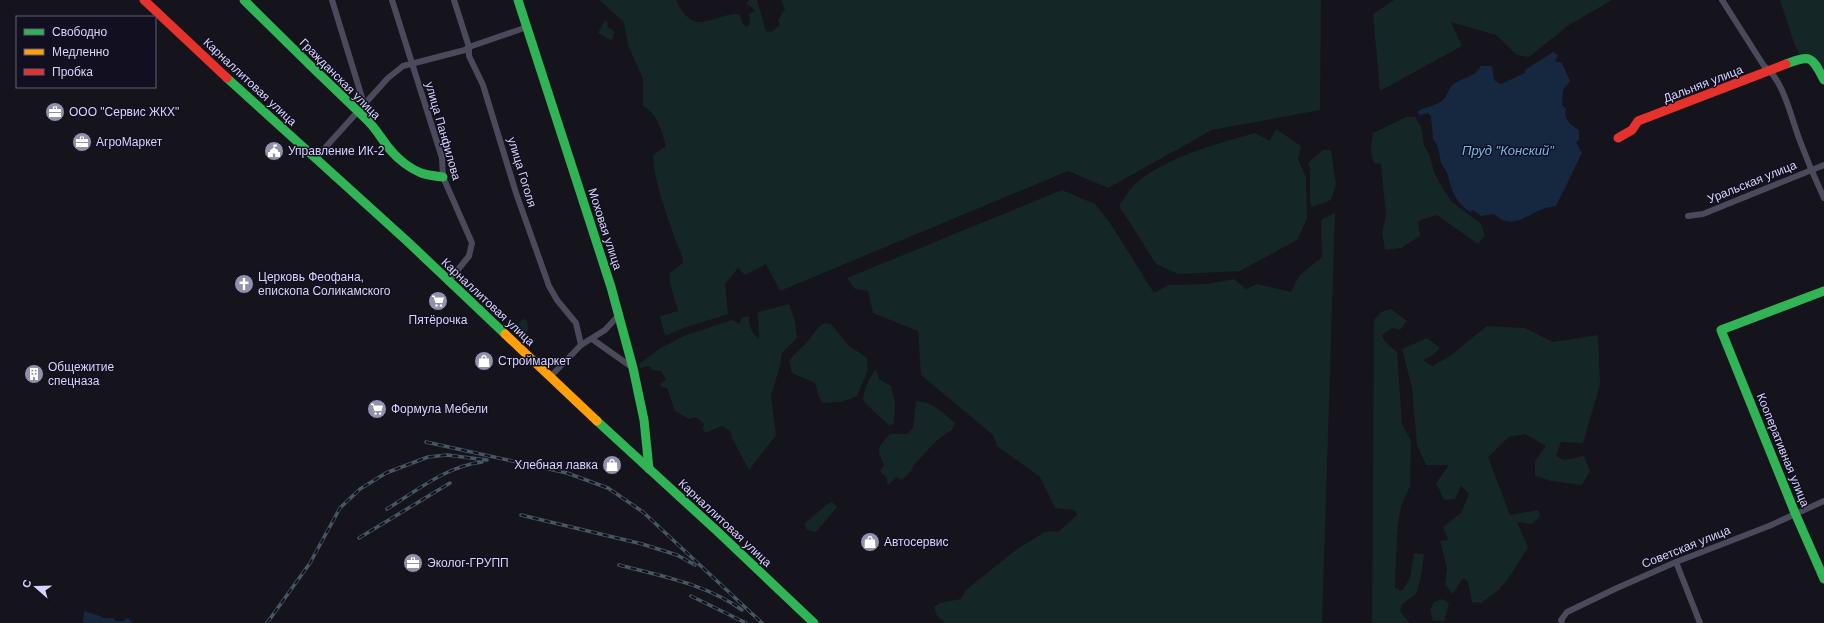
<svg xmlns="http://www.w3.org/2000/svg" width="1824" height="623" font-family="Helvetica,sans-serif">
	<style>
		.green { fill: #142626 }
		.water { fill: #162840 }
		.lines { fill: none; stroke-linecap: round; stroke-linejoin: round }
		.street { stroke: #4a4a5c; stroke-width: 6 }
		.fast { stroke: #30b455; stroke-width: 9 }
		.slow { stroke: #ff9f0a; stroke-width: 9 }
		.jam { stroke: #e5322d; stroke-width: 9 }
		.rail-casing { stroke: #455762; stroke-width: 3.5 }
		.rail { stroke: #121020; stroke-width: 2; stroke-dasharray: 6; stroke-linecap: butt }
		.labels { text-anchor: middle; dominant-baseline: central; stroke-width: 3; stroke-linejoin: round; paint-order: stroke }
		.street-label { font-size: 12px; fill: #d6d4f9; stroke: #121020 }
		.poi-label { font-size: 12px; fill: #d6d4f9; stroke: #121020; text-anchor: start }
		.water-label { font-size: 13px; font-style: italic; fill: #70bbec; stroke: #121020 }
	</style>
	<rect width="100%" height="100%" fill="#15141c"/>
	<g class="green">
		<path d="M599 0H676C695 39 709 14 739 14L743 24 747 27 750 24 749 14 755 11 753 8 746 4 749 0H757L766 31 771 32 780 25 778 20 785 9 781 0H1321L1320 110 1212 130 1108 188 1068 171 780 291 766 264 745 275 738 268 725 284 728 314 681 329 665 336 660 316 678 311 670 283V273L683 263C682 253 678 248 675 239 666 212 654 183 653 155L666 146C662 132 657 113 643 106V79L628 45 624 22Z"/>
		<polygon points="1394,0 1612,0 1569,25 1529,57 1517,55 1496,35 1451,22 1462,46 1380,91 1373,14"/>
		<polygon points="1780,0 1824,0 1824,76 1800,55 1794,43"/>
		<polygon points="605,20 607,21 608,27 614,31 613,39 610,40 598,33"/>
		<path d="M1406 117H1415L1421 127 1424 145 1430 156 1434 172 1444 191 1452 202 1481 224 1485 235 1478 244 1437 215 1418 221 1420 236 1401 248 1385 250 1382 232 1386 216 1381 164 1374 163C1370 153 1371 144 1373 133Z"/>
		<path d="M1276 129 1301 146 1298 159 1306 177 1307 218 1297 240 1240 271 1178 274 1156 264 1119 206C1124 199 1130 188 1137 182 1166 158 1218 143 1255 133L1270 141Z"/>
		<polygon points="1323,150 1331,150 1336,185 1331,200 1312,207 1310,203 1310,169 1308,163"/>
		<polygon points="1062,190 1095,204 1110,223 1154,293 1168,285 1207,284 1234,279 1246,289 1257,284 1291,292 1299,276 1322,257 1321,220 1335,213 1322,623 945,623 937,616 934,607 940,603 961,599 966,590 1017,549 1045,532 1059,531 1077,515 1075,510 1055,508 1040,477 997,446 993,435 921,375 918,331 873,313 868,291 855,289 847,278"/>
		<path d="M789 304 795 321 797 338 782 353 780 366 771 396 776 435 749 470 732 438 730 431 722 426 705 433 703 429 704 424 696 417 689 419 675 411 667 388 661 387 660 383 666 380 661 371 652 370 650 366 640 368 639 364 659 349 686 335 732 320 740 324 741 318 749 316C749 327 751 332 759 339L758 312Z"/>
		<polygon points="1391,309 1407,321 1400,330 1392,328 1382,335 1385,342 1397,352 1402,424 1411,441 1410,486 1401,506 1397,533 1395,588 1402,591 1410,578 1414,553 1424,554 1421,577 1416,594 1402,604 1400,612 1410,623 1372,623 1374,320 1381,312"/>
		<path d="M523 319 526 320C530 327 528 333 522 339L512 330Z"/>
		<path d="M824 323 831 324 848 345 867 358 868 370 857 396 841 402 823 403 819 397 815 383 792 373 789 361C795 352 805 346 811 337 816 331 818 327 824 323Z"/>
		<polygon points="1487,326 1525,328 1553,342 1598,335 1600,385 1583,443 1561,442 1556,456 1564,460 1584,456 1590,471 1582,485 1551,481 1535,476 1535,461 1546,446 1525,434 1509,437 1488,457 1510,515 1538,510 1540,516 1532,524 1517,522 1528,547 1512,573 1500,589 1481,603 1472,602 1468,582 1463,578 1453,594 1445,585 1447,569 1440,541 1448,540 1443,527 1461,513 1469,494 1461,486 1455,499 1444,500 1436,483 1449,465 1426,465 1417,445 1412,388 1402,349 1427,338 1440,348 1433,355 1423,360 1432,366 1450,356"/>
		<path d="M876 370 879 379 891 386 895 403 894 424 889 425 869 407 863 400C865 387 868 379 876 370Z"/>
		<path d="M916 401C933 402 942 412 955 423L952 430 937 440 913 466 912 470 902 480 896 477 888 485 886 477 880 471 884 465C876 448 878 447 890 434H907L913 428Z"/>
		<polygon points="832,502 837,507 816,532 807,530 804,524 826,505"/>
		<polygon points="1442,599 1449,603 1444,622 1433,620 1430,610 1434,602"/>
	</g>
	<g class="water">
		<path d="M1553 52 1558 55 1555 61 1562 63 1570 81 1563 90 1562 105 1566 109C1563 120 1571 125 1579 130V140L1576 142 1582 153 1556 206C1552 207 1547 207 1543 209 1526 215 1512 231 1494 214L1481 216 1473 210 1470 212C1454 200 1452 191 1447 173 1446 169 1442 166 1441 162 1439 154 1439 145 1433 139L1431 116 1428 113 1420 115 1417 112C1425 106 1435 107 1443 100 1448 96 1448 87 1455 83 1465 77 1475 77 1481 66H1492L1494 80 1501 84 1525 73V70Z"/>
		<polygon points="84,611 100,616 103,618 113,618 116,621 123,621 128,618 133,623 83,623"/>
	</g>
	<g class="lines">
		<g class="street">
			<polyline points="332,0 364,104"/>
			<polyline points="392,0 442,158 443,177 472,243 469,256 448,282"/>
			<polyline points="454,0 469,47 469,56 483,85 516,193 549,286 557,300 576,323 581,345"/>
			<path d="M1722 0 1764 66C1784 80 1791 118 1800 141 1807 160 1815 179 1824 198"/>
			<polyline points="315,159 388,78 403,66 465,50 469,47 527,27"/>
			<polyline points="1688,216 1703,214 1824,165"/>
			<polyline points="592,339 633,368"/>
			<polyline points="550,377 581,345 605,330 618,316"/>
			<polyline points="1676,562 1700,623"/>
			<polyline points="1562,623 1561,620 1567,612 1617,588 1676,562 1769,526 1824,501"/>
		</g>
		<g class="fast">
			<path d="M244 0C284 40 325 80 366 119 381 133 385 149 404 163 419 174 425 175 443 177"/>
			<polyline points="518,0 611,287 633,368 644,420 649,469"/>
			<path d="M1786 64C1812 54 1812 57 1824 80"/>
			<polyline points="227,78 408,242 505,334"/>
			<polyline points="1824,291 1721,330 1795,513 1824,579"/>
			<polyline points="597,421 717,531 814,623"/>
		</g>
		<polyline class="slow" points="505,334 597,421"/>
		<g class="jam">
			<polyline points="144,0 227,78"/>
			<polyline points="1618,138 1632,130 1638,121 1786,64"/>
		</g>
		<g class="rail-casing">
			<g id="rail">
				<polyline points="426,442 567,473 608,488 643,512 762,623"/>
				<path d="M387 509C416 491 447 466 482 462"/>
				<polyline points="521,515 642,544 677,555 695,565"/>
				<polyline points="359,538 450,483"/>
				<path d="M619 565C661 576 706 584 742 610"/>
				<polyline points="691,596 746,623"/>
				<polyline points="267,623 310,563 340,508 360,489 386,473 428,457 447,455 487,460"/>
			</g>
		</g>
		<use href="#rail" class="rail"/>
	</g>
	<defs>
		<g id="office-disc" transform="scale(1)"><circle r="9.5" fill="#9291ac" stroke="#121020"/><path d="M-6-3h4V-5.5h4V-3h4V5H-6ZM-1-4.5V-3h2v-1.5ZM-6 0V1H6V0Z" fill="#fff"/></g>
		<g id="civic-disc" transform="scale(1)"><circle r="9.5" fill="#9291ac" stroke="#121020"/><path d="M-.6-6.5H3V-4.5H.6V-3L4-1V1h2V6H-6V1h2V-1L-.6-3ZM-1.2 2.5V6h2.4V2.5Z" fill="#fff"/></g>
		<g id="church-disc" transform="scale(1)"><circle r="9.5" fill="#9291ac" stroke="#121020"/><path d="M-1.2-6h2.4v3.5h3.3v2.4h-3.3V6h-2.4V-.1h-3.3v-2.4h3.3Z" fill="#fff"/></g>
		<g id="supermarket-disc" transform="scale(1)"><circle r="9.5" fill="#9291ac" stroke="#121020"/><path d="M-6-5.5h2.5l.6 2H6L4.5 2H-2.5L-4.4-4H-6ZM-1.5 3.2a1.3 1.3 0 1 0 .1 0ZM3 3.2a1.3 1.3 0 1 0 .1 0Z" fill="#fff"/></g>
		<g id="shop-disc" transform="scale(1)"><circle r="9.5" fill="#9291ac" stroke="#121020"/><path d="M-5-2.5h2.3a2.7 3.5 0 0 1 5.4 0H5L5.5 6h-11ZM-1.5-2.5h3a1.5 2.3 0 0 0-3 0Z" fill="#fff"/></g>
		<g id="building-disc" transform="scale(1)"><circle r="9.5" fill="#9291ac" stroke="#121020"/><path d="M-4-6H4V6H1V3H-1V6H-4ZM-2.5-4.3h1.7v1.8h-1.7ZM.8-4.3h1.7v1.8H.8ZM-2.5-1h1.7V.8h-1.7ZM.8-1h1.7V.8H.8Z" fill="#fff"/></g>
	</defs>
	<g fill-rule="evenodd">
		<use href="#office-disc" x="55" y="112"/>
		<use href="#office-disc" x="82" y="142"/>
		<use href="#civic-disc" x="274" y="151"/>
		<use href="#church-disc" x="244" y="284"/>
		<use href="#supermarket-disc" x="438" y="301"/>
		<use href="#shop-disc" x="484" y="361"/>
		<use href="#building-disc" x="34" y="374"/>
		<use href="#supermarket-disc" x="377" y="409"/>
		<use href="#shop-disc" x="612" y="465"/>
		<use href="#shop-disc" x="870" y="542"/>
		<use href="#office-disc" x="413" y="563"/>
	</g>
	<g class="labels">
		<g class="street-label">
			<text transform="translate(340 79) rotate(45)">Гражданская улица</text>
			<text transform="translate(250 82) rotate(43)">Карналлитовая улица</text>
			<text transform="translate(1703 84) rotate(-21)">Дальняя улица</text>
			<text transform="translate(443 131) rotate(74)">улица Панфилова</text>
			<text transform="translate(522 172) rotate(73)">улица Гоголя</text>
			<text transform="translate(1752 182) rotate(-22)">Уральская улица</text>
			<text transform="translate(605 229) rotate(72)">Моховая улица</text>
			<text transform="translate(488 302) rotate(43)">Карналлитовая улица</text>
			<text transform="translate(1783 450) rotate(68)">Кооперативная улица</text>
			<text transform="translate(725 523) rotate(43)">Карналлитовая улица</text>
			<text transform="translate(1686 547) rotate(-22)">Советская улица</text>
		</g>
		<g class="poi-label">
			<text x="69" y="112">ООО "Сервис ЖКХ"</text>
			<text x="96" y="142">АгроМаркет</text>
			<text x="288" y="151">Управление ИК-2</text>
			<text x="258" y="277">Церковь Феофана,<tspan x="258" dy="14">епископа Соликамского</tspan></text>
			<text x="438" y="320" text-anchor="middle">Пятёрочка</text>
			<text x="498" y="361">Строймаркет</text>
			<text x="48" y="367">Общежитие<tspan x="48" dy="14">спецназа</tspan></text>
			<text x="391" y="409">Формула Мебели</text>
			<text x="598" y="465" text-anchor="end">Хлебная лавка</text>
			<text x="884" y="542">Автосервис</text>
			<text x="427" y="563">Эколог-ГРУПП</text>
		</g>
		<g class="water-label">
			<text x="1508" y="150">Пруд "Конский"</text>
		</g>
	</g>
	<rect x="16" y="16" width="140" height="72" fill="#121020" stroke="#605e77"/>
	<rect x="24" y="29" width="20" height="6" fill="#30b455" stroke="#605e77"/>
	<text x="52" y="36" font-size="12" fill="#d6d4f9">Свободно</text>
	<rect x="24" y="49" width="20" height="6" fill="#ff9f0a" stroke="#605e77"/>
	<text x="52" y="56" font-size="12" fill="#d6d4f9">Медленно</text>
	<rect x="24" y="69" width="20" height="6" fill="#e5322d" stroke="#605e77"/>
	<text x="52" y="76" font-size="12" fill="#d6d4f9">Пробка</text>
	<g transform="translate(36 587) rotate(290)" stroke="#121020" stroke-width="3" paint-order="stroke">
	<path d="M0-3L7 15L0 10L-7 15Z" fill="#d6d4f9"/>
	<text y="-6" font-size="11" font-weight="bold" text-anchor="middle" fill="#d6d4f9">С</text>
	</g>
</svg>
